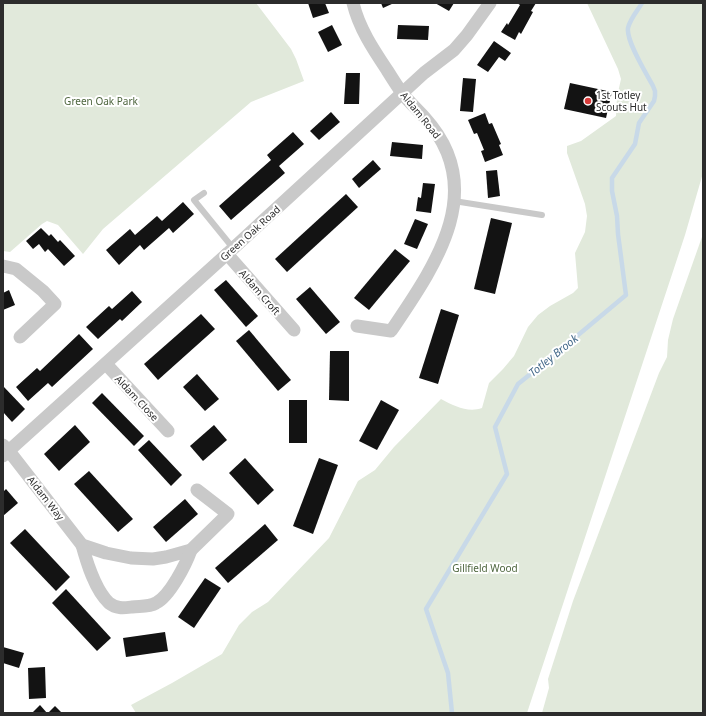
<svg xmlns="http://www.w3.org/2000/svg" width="706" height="716" font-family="'Noto Sans',sans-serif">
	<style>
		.green { fill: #e1e9db }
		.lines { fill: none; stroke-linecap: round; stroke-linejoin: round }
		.stream { stroke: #c8d9e8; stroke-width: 4.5 }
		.building { fill: #131313 }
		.service { stroke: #c9c9c9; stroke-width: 6 }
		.minor { stroke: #c9c9c9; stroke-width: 13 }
		.poi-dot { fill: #d83b3a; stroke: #fff; stroke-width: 1.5 }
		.labels { text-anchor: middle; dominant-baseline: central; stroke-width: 4; stroke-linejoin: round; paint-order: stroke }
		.poi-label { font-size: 10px; fill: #2c2c2c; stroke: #fff; text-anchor: start }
		.park-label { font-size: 10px; fill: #4d653d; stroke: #fff }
		.street-label { font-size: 10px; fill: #2c2c2c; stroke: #fff }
		.water-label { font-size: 11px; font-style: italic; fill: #416788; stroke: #fff }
	</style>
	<rect width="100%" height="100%" fill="#fff"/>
	<g class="green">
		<polygon points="3,3 256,3 291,49 296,59 304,81 251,102 103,229 83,254 58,225 47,221 42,224 10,252 3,251"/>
		<path d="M587 3H703V173L685 235 527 713H136L131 705 172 683 222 654 239 625 252 612 268 602 329 538 358 481 375 470 394 447 441 399C454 406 468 413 482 408L489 383 503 369 514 356 528 327 538 315 550 306 573 293 578 288 575 253 585 232 587 216 585 204 567 153V146L581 141 616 116 617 97 621 79 618 69Z"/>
		<polygon points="703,234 703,713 542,713 549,688 548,679 573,601 659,373 667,357 668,340 673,319"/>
	</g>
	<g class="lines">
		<path class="stream" d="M452 713 448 673 426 609 507 474 495 427 518 384 553 356 626 295 618 234 617 216 612 191V178L635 144 639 123 654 101 655 96V91L653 86C646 73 626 41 628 28 630 19 638 10 642 3"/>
	</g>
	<g class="building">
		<polygon points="308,3 325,3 329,13 313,18"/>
		<polygon points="381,3 394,3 383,8"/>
		<polygon points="435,3 454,3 449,11"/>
		<polygon points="517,3 536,3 531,11 533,12 521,34 519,32 515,40 501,32 507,23 508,25 520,5"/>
		<polygon points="332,25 342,45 328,52 318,32"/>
		<polygon points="398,25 429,26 428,40 397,39"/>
		<polygon points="494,41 511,53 505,61 499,57 488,72 477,65"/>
		<polygon points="346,73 360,73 359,104 344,104"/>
		<polygon points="463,78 476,79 473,112 460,111"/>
		<polygon points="570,83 612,92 606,118 564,109"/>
		<polygon points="331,112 340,122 319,140 310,131"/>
		<polygon points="485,113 489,124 492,123 501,144 499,145 503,155 485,162 481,151 484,150 477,133 474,134 468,120"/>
		<polygon points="293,132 304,144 279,166 285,173 231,220 219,206 271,160 267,155"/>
		<polygon points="392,142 423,145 422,159 390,156"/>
		<polygon points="373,160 381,169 359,188 352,179"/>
		<polygon points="497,170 500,196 488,198 486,171"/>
		<polygon points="423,183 435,184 431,213 416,211 418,197 421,198"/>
		<polygon points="346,194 358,207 287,272 275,259"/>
		<polygon points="183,202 194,214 173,233 169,228 144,250 140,245 119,265 106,250 130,229 135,235 157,216 162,221"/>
		<polygon points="491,218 512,223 495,294 474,289"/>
		<polygon points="415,219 428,224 417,249 404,244"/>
		<polygon points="41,228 49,236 51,234 58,242 60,240 75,256 64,266 48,249 45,252 39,244 33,249 26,241"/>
		<polygon points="395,249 410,261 369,310 354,298"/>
		<polygon points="226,280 258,316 246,327 214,290"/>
		<polygon points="310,287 340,322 326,334 296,299"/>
		<polygon points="9,290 15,305 3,310 3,293"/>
		<polygon points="132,291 142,302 122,321 120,319 98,339 86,327 109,306 112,309"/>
		<polygon points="441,309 459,315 438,384 419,378"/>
		<polygon points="201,314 215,329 158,380 144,364"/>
		<polygon points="249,330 291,380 278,391 236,341"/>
		<polygon points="79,334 93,349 52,387 48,383 28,401 16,387 37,368 40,371"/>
		<polygon points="330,351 349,351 349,401 329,400"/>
		<polygon points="197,374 219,399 205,411 183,387"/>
		<polygon points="3,386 25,409 12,422 3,412"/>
		<polygon points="102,393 144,436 134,446 92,403"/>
		<rect x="289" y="400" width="18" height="43"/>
		<polygon points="381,400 399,410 377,450 359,441"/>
		<polygon points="75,425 90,442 59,471 44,454"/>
		<polygon points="214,425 227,440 203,461 190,446"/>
		<polygon points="149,440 182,475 171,486 138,450"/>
		<polygon points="245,458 274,490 258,505 229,473"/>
		<polygon points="319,458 338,465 313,534 293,526"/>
		<polygon points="89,471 133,519 118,532 74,484"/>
		<polygon points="6,489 18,503 3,516 3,492"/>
		<polygon points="185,499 198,514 166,542 153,527"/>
		<polygon points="265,524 278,540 228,583 215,568"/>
		<polygon points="25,529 70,577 56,591 10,543"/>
		<polygon points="205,578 221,588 194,628 178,617"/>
		<polygon points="66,589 111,638 97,651 52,603"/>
		<polygon points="165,632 168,651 126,657 123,638"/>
		<polygon points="3,647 24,653 19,668 3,663"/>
		<polygon points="45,667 46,698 29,699 28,668"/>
		<polygon points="40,705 47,713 32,713"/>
		<polygon points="55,706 62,713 48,713"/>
	</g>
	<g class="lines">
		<g class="service">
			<polyline points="204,193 194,200 233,248"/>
			<polyline points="454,201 542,215"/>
		</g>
		<g class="minor">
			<path d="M353 3C359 28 373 49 387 70 392 78 397 86 402 93 409 102 418 110 425 118 490 190 434 267 391 331L357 326"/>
			<polyline points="227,254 294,330"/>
			<polyline points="3,266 16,269 43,291 55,304 20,337"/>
			<polyline points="106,364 168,431"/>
			<polyline points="3,445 9,451 82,545 106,553 131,558 153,559 166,557 191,550 228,514 197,490"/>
			<polyline points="3,456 227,254 424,73 454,50 467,35 490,3"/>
			<path d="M82 545C87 563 95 590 109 603 117 609 123 608 132 607 141 606 149 607 156 603 170 596 186 564 191 550"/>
		</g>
	</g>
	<circle class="poi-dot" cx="588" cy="101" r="4"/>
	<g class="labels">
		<g class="poi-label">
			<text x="596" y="95">1st Totley<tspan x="596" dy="12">Scouts Hut</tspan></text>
		</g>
		<g class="park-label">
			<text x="101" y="101">Green Oak Park</text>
			<text x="485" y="568">Gillfield Wood</text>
		</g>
		<g class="street-label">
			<text transform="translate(421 115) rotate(51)">Aldam Road</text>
			<text transform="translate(250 233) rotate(-42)">Green Oak Road</text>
			<text transform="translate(260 292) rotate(49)">Aldam Croft</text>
			<text transform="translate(137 398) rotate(47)">Aldam Close</text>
			<text transform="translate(46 498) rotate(52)">Aldam Way</text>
		</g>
		<g class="water-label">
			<text transform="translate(553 355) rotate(-39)">Totley Brook</text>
		</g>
	</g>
	<rect width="706" height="716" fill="none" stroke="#2c2c2c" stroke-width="8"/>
</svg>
